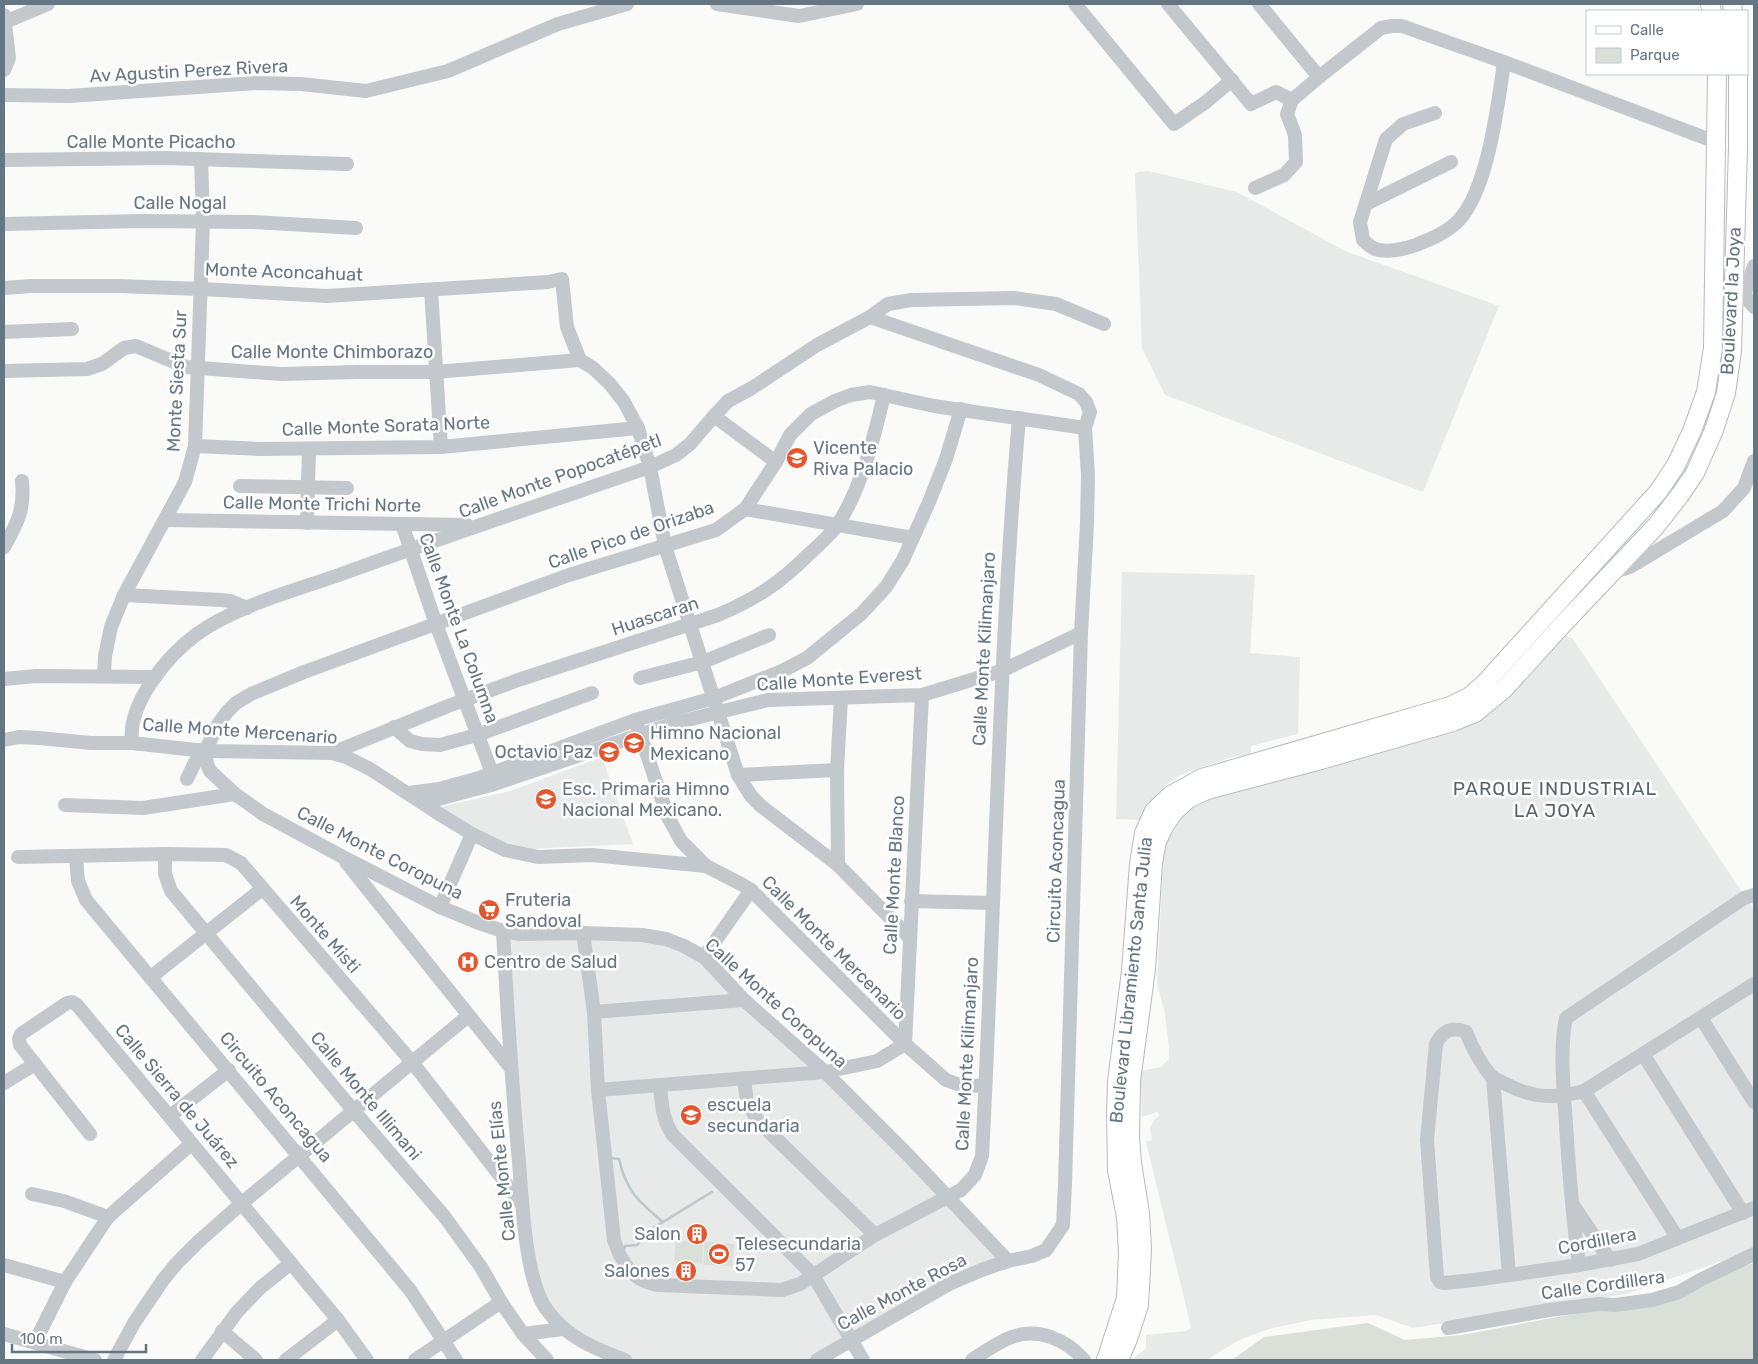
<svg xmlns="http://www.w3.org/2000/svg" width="1758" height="1364" font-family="Rubik,sans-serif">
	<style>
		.built { fill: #e8e9e9 }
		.green { fill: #dadfd7 }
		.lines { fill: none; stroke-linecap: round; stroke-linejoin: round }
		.stream { stroke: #bbc7cb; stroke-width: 2.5 }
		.major-casing { stroke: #b5babe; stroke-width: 20 }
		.minor { stroke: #c3c8cc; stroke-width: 14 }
		.major { stroke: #fff; stroke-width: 18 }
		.labels { text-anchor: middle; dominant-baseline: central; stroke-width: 5; stroke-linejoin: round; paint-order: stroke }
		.street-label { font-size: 18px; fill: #657683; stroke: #fff }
		.poi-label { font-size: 18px; fill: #657683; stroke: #fff; text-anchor: start }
		.neighbourhood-label { font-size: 19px; letter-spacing: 1px; fill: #57646e; stroke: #fff }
	</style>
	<rect width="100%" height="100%" fill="#fafaf8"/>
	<g class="built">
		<polygon points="1148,171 1237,192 1345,251 1499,306 1423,492 1165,395 1142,348 1135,174 1138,172"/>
		<polygon points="1122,572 1255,575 1250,653 1300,657 1298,734 1251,746 1251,754 1232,757 1180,775 1166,785 1154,799 1143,820 1116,819"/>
		<polygon points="1561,636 1566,636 1573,639 1754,910 1754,1250 1626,1294 1413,1328 1376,1315 1311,1320 1269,1329 1239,1340 1206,1360 1132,1360 1146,1348 1146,1335 1186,1331 1191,1327 1146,1142 1152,1140 1150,1127 1154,1120 1159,1116 1157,1112 1142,1117 1140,1071 1161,1067 1169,1059 1169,1050 1165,1014 1157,984 1163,859 1165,843 1173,826 1183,814 1193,805 1206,799 1457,727"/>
		<polygon points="602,757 633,844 529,849 493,838 440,807 510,791"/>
		<polygon points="503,931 625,934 693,951 1008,1261 820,1360 625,1360 582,1342 537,1291"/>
	</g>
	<g class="green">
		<polygon points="676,1240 703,1243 702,1264 674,1261"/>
		<polygon points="705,1242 734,1244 732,1266 703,1265"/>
		<polygon points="1754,1263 1754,1360 1232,1360 1264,1337 1368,1323 1405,1340 1462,1335 1621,1305"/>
	</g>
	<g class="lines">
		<g class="stream">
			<path d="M610 1158 619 1159C626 1191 639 1202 663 1222"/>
			<path d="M624 1249 625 1246 637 1245 641 1241 651 1237 654 1227C674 1216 693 1203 712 1192"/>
		</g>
		<g class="major-casing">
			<g id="major">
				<polyline points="1710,4 1712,11"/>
				<polyline points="1732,4 1733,11"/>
				<polyline points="1106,1360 1126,1298 1128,1253 1126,1217 1117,1170 1116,1114 1117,1082 1131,971 1139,864 1144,833 1154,811 1171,795 1202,778 1450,706 1469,697 1485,683 1658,492 1676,465 1692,431 1706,392 1713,348 1717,74"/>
				<polyline points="1119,1360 1128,1339 1139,1305 1142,1250 1140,1213 1132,1163 1130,1137 1131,1081 1146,969 1153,863 1157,841 1165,825 1175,811 1188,799 1207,790 1321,760 1453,722 1475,713 1504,689 1564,623 1656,526 1680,495 1695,473 1714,430 1726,393 1732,351 1738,147 1738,74"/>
			</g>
		</g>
		<g class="minor">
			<polyline points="717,4 799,16 857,4"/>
			<polyline points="1075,4 1174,124 1206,102 1232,80"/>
			<polyline points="1168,4 1251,104 1276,92 1292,100"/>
			<polyline points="1259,4 1319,77"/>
			<polyline points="4,15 9,58 4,70"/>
			<polyline points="5,22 48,4"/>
			<polyline points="4,95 69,96 256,83 301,84 366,91 448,71 558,24 627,4"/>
			<path d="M1435 113 1403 124 1386 139 1360 222 1363 240C1366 243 1371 247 1375 249 1387 253 1405 249 1416 245 1431 239 1448 232 1459 220 1488 189 1498 104 1504 62"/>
			<polyline points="4,160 165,158 347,164"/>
			<polyline points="1255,188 1284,175 1296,162 1295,135 1287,114 1292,100 1319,77 1381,28 1392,26 1402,26 1504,62 1716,142"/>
			<polyline points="1366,204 1451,162"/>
			<polyline points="4,224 142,221 253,222 356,228"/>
			<polyline points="4,288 31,286 118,286 201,289 327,296 548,282 562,279 567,327 580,360 593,368 610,384 624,402 638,428 650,467 665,546 738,775 751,796 761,806 838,865 909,937"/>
			<polyline points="431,290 441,447"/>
			<polyline points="1733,290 1744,295 1754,266"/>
			<polyline points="1744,295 1754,307"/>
			<polyline points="4,332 72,329"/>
			<polyline points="4,371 87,369 102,364 124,348 136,346 186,367 281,374 357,372 435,372 580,360"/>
			<polyline points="714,416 776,462"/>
			<polyline points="195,446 259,449 441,447 638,428"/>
			<polyline points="240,486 347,488"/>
			<polyline points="745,509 913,538"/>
			<polyline points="166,520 467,525"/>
			<polyline points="307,523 309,449"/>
			<polyline points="402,524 436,624 492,773"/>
			<path d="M4 547C17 524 25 509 22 481"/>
			<polyline points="1613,572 1630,567 1723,511 1744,488 1754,461"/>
			<polyline points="124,595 221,600 230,601 247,608"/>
			<polyline points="104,676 105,656 111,627 124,595 185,482 195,446 203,222 201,159"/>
			<polyline points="640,678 703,662 769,635"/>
			<polyline points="4,679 36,676 155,677"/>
			<polyline points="394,727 410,741 422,744 440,745 477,735 592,693"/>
			<polyline points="638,728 668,817 681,841 706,866"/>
			<polyline points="4,740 19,737 39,738 91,743 132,743 205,751 332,753 346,757 370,769 436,812 472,834 505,850 538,857 592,855 706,866 741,884 751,890 905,1044 946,1080 960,1085 985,1086"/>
			<path d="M132 743C127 704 167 656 197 634 234 607 293 591 336 576 440 538 545 503 650 467L676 455 690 444 714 416 728 401 752 388 817 345 870 317 888 304 911 300 1014 298 1056 304 1104 324"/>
			<path d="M332 753 448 706 518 680 718 615C756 599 780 583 809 554 818 546 828 537 836 527 861 490 874 438 884 395"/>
			<polyline points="738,775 837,770"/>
			<polyline points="187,779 201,750"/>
			<polyline points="409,793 439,789 479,778 635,720 714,698 782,671 807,658 861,614 886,587 903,560 929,502 946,459 961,409"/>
			<polyline points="423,803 491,785 675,723 768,700 922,695 1001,671 1081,633"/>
			<polyline points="65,805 143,808 235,794"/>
			<polyline points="165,854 165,874 171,891 353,1110 444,1216 481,1267 501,1302 523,1334 547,1360"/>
			<polyline points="18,857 165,854 226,855 241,863 412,1062 522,1204"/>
			<polyline points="76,857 78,881 86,900 410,1290 456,1360"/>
			<polyline points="346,862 511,1068"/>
			<polyline points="838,865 837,770 841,698"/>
			<polyline points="911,901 992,903"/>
			<polyline points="440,907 472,834"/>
			<path d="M503 931C507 1008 512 1085 519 1162 522 1199 525 1282 547 1310 566 1337 595 1349 625 1360"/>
			<path d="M583 933 594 1012 598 1090 614 1240C621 1262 633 1282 659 1285L782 1290 800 1284 875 1235 961 1190 975 1175 982 1156C995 910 998 664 1019 418"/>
			<polyline points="704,957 751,890"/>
			<polyline points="151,977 262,889"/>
			<path d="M1754 984 1584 1091C1557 1098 1534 1099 1508 1085 1503 1083 1496 1080 1491 1076 1480 1063 1472 1047 1466 1032 1452 1026 1442 1031 1436 1044L1427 1140 1437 1277 1440 1282 1444 1283 1474 1280 1579 1265 1638 1254 1754 1208"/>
			<polyline points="594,1012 744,1000"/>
			<polyline points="1701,1018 1754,1102"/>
			<polyline points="1643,1054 1743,1213"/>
			<polyline points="1493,1077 1509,1275"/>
			<polyline points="744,1079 747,1102 758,1121 875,1235"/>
			<polyline points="4,1083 35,1064"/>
			<path d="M660 1086C662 1104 662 1118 672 1134L813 1275 863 1360"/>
			<polyline points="598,1090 825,1072 877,1061 905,1044 922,695"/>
			<polyline points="1584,1091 1677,1237"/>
			<polyline points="170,1116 229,1070"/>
			<polyline points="90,1134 20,1045 19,1039 21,1034 67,1003 72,1002 77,1005 338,1320 367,1360"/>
			<polyline points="32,1194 64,1201 108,1217"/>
			<polyline points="1573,1205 1610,1260"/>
			<polyline points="1008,1261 911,1158 825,1072 744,1000 704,957 684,946 666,939 642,935 583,933 520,934 503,931 479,923 440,907 343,857 263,814 235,794 210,771 207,764 205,751 219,723 227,712 236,703 251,694 304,672 569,575 716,530 745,509 776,462 790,435 811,414 835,401 851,395 870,392 934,406 1085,428"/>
			<polyline points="4,1265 65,1282"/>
			<path d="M1579 1265C1573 1219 1569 1172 1566 1125 1564 1090 1559 1052 1566 1018L1744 898 1754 895"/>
			<polyline points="1448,1328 1549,1310 1598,1304 1615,1305 1652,1300 1679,1292 1702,1279 1754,1254"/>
			<polyline points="222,1331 256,1360"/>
			<polyline points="4,1334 95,1360"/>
			<polyline points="523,1334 563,1329"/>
			<polyline points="35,1342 65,1282 108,1217 191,1144"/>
			<polyline points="114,1360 134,1323 163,1280 177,1263 198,1242 242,1203 468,1016"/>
			<polyline points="202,1360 237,1312 260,1288 291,1263"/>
			<polyline points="286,1360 338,1320"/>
			<polyline points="415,1360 501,1302"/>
			<polyline points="817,1360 951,1283 984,1269 1008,1261 1032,1256 1046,1250 1063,1225 1065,1184 1081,633 1087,524 1088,475 1085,428 1090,412 1086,402 1079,394 1039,375 870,317"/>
			<path d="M972 1360C984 1352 998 1342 1012 1337 1038 1327 1067 1340 1084 1360"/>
		</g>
		<use href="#major" class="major"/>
	</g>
	<defs>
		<g id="school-disc" transform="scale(1.125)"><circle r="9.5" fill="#e4572e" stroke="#fff"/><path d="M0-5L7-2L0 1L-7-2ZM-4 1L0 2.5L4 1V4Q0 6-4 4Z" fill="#fff"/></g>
		<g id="supermarket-disc" transform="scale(1.125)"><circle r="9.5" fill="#e4572e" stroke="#fff"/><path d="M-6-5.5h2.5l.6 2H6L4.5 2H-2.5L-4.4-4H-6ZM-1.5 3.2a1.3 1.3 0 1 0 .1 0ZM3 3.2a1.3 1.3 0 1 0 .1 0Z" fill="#fff"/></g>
		<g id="hospital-disc" transform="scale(1.125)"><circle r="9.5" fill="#e4572e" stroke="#fff"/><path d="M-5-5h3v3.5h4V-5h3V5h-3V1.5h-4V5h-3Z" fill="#fff"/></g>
		<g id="building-disc" transform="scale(1.125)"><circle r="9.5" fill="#e4572e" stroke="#fff"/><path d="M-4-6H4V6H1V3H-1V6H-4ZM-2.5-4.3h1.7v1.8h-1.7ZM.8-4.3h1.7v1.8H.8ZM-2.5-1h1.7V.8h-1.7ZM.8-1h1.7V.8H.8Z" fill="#fff"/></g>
		<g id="stadium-disc" transform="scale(1.125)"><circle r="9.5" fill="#e4572e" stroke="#fff"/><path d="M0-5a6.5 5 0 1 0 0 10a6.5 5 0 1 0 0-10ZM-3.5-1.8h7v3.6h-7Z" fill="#fff"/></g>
	</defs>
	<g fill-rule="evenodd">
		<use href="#school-disc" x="797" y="458"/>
		<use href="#school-disc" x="634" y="743"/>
		<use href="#school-disc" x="609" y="752"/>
		<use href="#school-disc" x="546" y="799"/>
		<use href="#supermarket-disc" x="489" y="910"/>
		<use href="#hospital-disc" x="468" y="962"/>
		<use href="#school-disc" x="691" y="1115"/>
		<use href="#building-disc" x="697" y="1234"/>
		<use href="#stadium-disc" x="719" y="1254"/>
		<use href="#building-disc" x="686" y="1271"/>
	</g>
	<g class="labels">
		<g class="street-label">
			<text transform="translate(189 71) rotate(-3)">Av Agustin Perez Rivera</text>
			<text x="151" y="142">Calle Monte Picacho</text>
			<text x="180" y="203">Calle Nogal</text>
			<text transform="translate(284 272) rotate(2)">Monte Aconcahuat</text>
			<text transform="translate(1731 301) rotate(-87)">Boulevard la Joya</text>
			<text x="332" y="352">Calle Monte Chimborazo</text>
			<text transform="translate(177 381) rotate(-87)">Monte Siesta Sur</text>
			<text transform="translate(386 426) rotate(-2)">Calle Monte Sorata Norte</text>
			<text transform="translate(560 476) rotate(-20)">Calle Monte Popocatépetl</text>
			<text transform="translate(322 504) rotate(1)">Calle Monte Trichi Norte</text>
			<text transform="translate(631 535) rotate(-19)">Calle Pico de Orizaba</text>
			<text transform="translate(655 616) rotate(-18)">Huascaran</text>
			<text transform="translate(459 628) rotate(70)">Calle Monte La Columna</text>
			<text transform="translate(984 649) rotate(-87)">Calle Monte Kilimanjaro</text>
			<text transform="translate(839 679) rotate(-4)">Calle Monte Everest</text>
			<text transform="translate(240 731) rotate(4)">Calle Monte Mercenario</text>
			<text transform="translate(380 853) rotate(27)">Calle Monte Coropuna</text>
			<text transform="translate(1056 861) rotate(-88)">Circuito Aconcagua</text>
			<text transform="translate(894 875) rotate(-87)">Calle Monte Blanco</text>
			<text transform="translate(325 934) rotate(49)">Monte Misti</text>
			<text transform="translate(834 948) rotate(45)">Calle Monte Mercenario</text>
			<text transform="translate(1131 980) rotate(-84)">Boulevard Libramiento Santa Julia</text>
			<text transform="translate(776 1003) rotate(42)">Calle Monte Coropuna</text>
			<text transform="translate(967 1054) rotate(-87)">Calle Monte Kilimanjaro</text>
			<text transform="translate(177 1096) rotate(50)">Calle Sierra de Juárez</text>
			<text transform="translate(366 1096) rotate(50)">Calle Monte Illimani</text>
			<text transform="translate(276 1097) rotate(50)">Circuito Aconcagua</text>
			<text transform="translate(502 1171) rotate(-96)">Calle Monte Elías</text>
			<text transform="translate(1597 1241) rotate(-11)">Cordillera</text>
			<text transform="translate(1603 1285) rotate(-8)">Calle Cordillera</text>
			<text transform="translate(902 1292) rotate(-28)">Calle Monte Rosa</text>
		</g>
		<g class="poi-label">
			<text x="813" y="448">Vicente<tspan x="813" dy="21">Riva Palacio</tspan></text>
			<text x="650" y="733">Himno Nacional<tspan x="650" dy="21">Mexicano</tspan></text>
			<text x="593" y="752" text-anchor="end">Octavio Paz</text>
			<text x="562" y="789">Esc. Primaria Himno<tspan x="562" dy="21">Nacional Mexicano.</tspan></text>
			<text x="505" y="900">Fruteria<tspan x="505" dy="21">Sandoval</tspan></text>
			<text x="484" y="962">Centro de Salud</text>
			<text x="707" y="1105">escuela<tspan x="707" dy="21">secundaria</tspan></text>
			<text x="681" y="1234" text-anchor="end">Salon</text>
			<text x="735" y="1244">Telesecundaria<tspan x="735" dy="21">57</tspan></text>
			<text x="670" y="1271" text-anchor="end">Salones</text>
		</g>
		<g class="neighbourhood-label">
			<text x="1555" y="788">PARQUE INDUSTRIAL<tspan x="1555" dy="22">LA JOYA</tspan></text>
		</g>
	</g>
	<rect width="1758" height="1364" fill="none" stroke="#657683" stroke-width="10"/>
	<rect x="1586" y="10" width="162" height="65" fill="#ffffff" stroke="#c1c8cd"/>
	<rect x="1596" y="26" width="25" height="8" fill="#ffffff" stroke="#c1c8cd"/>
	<text x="1630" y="35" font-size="15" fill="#657683">Calle</text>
	<rect x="1596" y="48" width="25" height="15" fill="#dadfd7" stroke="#c1c8cd"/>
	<text x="1630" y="60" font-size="15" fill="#657683">Parque</text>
	<path d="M12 1344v8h134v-8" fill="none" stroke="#657683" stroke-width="2.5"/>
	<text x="20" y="1344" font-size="15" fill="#657683" stroke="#ffffff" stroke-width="4" paint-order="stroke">100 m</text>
</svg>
